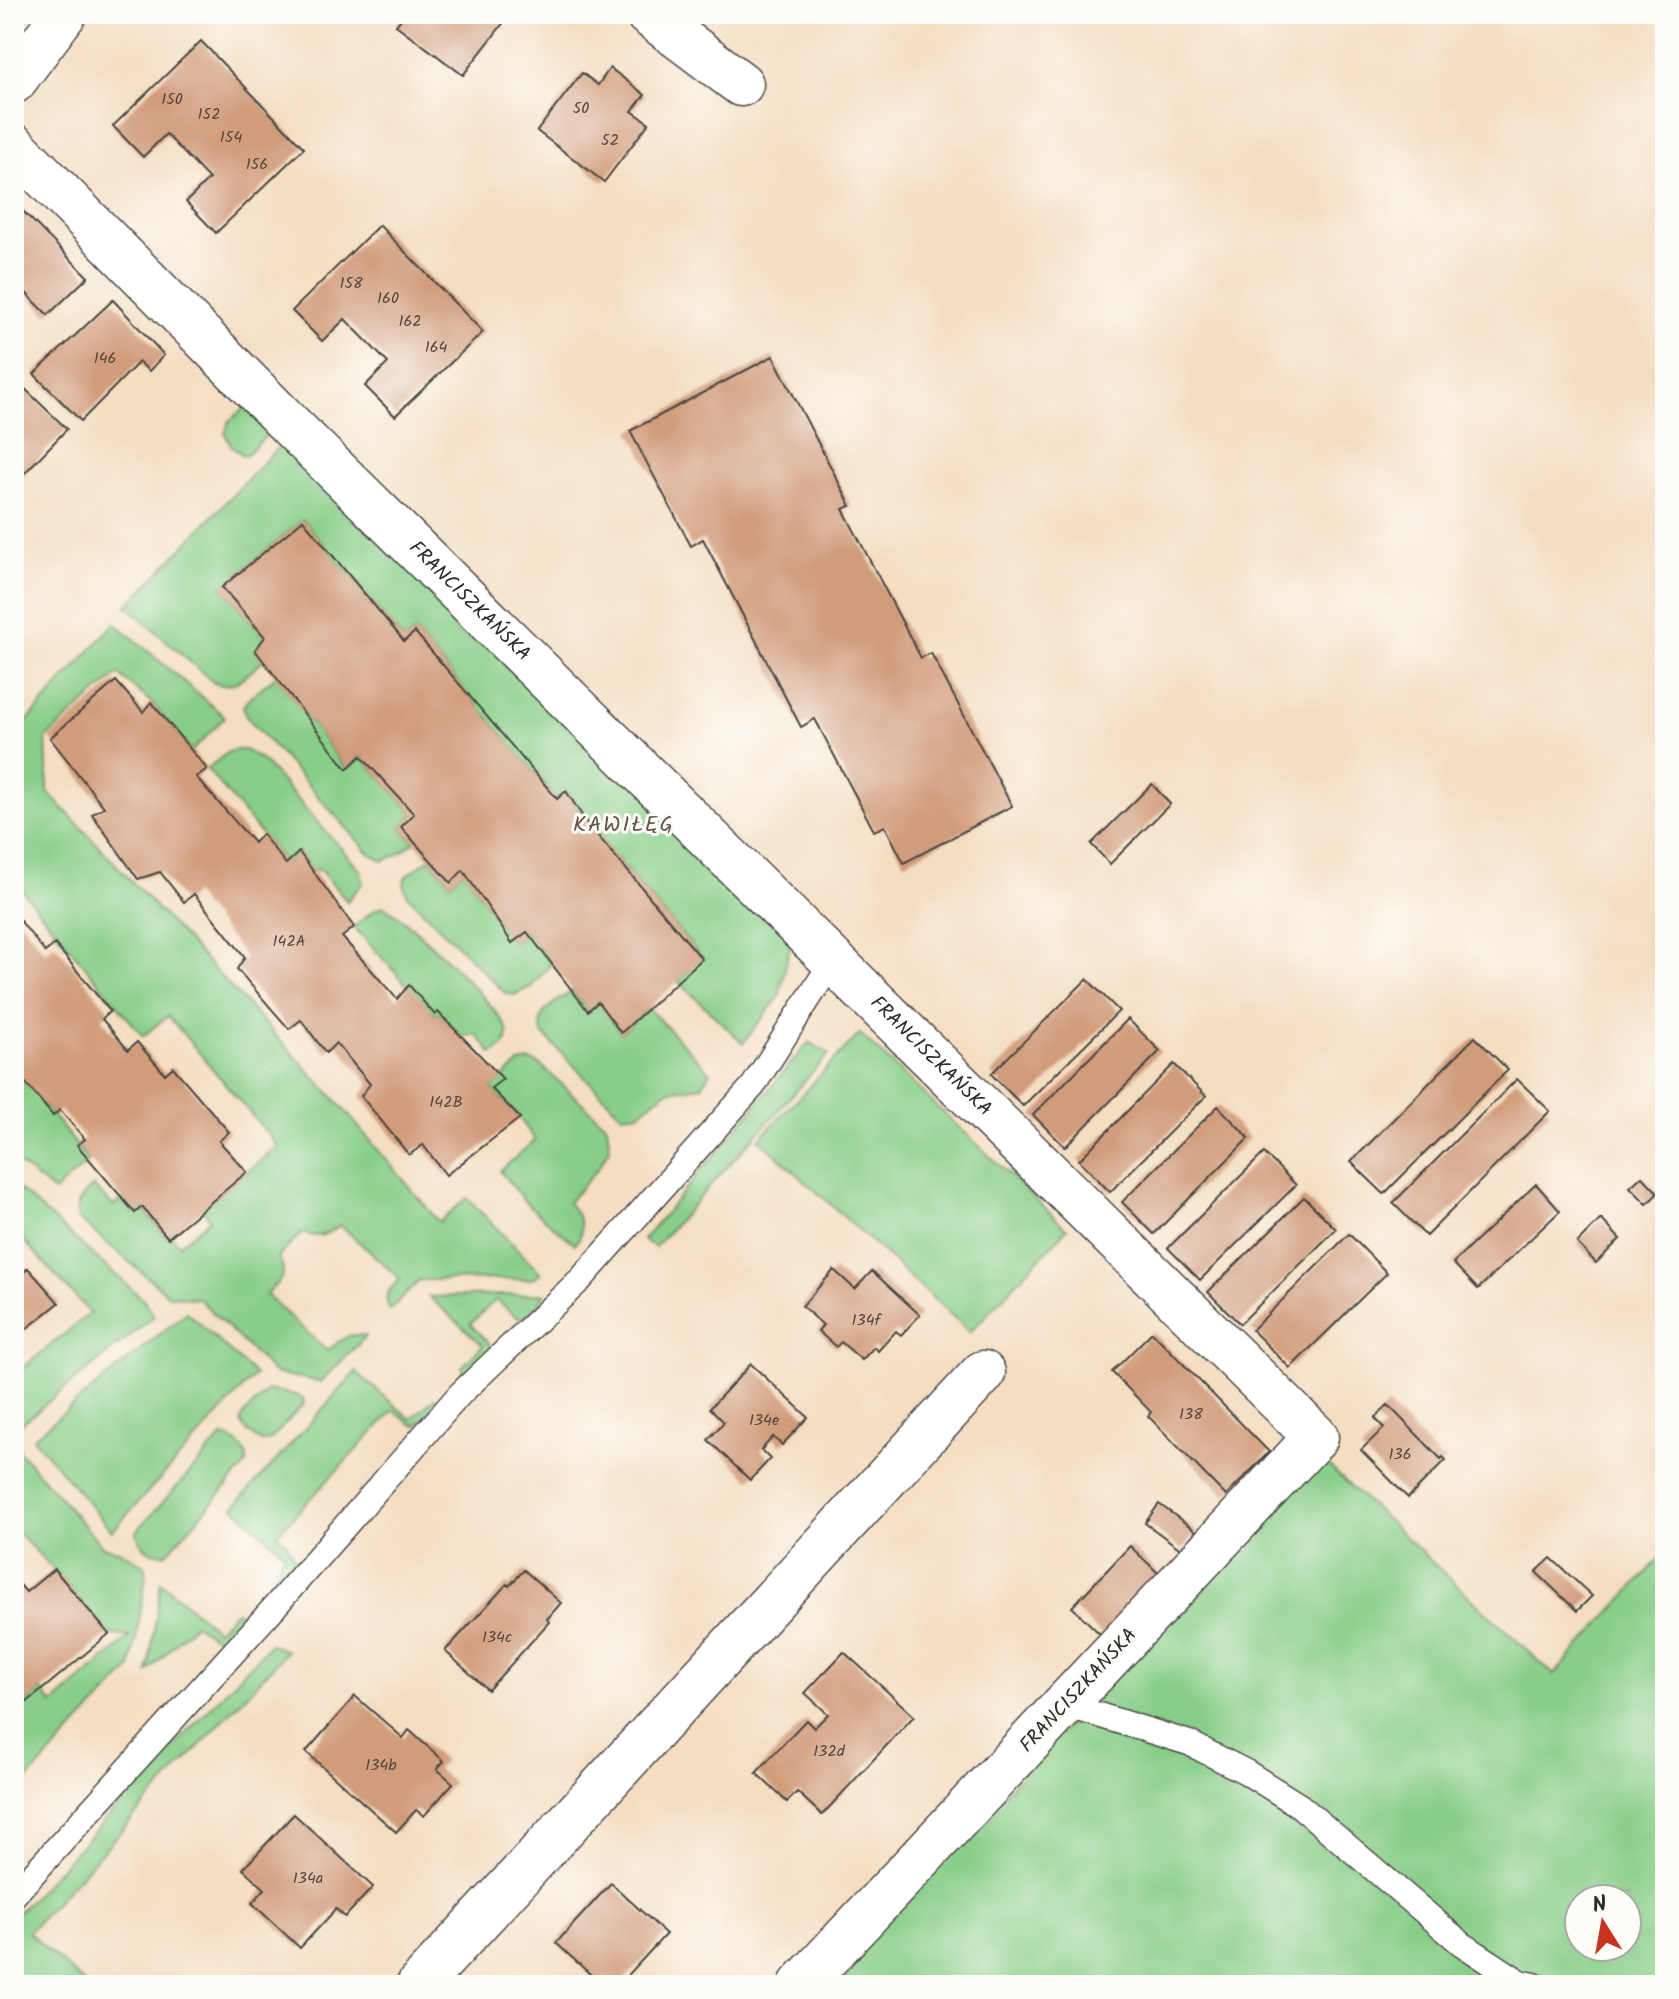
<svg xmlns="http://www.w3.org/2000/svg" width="1679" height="1999" font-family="Kalam,sans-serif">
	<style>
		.green { fill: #88ce88; stroke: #5a7c5a; stroke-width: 2; fill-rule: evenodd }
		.building { fill: #d19c7b }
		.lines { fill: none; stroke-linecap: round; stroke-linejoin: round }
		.lane-casing { stroke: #494642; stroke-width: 27 }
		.street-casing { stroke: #494642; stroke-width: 47 }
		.lane { stroke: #fff; stroke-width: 24 }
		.street { stroke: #fff; stroke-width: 44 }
		.labels { text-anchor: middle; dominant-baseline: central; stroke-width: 6; stroke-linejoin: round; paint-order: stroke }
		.number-label { font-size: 16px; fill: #54473f }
		.street-label { font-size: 20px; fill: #2b2b2b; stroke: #fdfcf7 }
		.neighbourhood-label { font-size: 22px; letter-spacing: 2px; fill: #655347; stroke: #fdfcf7 }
	</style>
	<rect width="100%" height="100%" fill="#fdfcf7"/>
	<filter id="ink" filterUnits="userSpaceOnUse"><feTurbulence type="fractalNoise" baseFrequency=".0125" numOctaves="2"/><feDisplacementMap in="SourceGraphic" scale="16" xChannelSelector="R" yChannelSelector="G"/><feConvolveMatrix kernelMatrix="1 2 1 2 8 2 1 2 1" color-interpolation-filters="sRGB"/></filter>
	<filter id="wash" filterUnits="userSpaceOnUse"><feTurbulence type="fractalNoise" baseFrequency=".006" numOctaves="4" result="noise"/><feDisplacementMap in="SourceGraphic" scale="32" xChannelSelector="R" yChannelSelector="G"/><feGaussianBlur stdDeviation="1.8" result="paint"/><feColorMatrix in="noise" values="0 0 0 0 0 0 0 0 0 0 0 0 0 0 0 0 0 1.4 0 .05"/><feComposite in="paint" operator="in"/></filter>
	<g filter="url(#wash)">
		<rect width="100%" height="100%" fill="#f4dec2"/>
		<g class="green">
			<polygon points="251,403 276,427 245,456 232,447 225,434 229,421"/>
			<path d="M287 438 792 936 779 997 743 1043 678 981 702 958 587 823 567 792 557 799 415 632 404 641 303 520 222 587 265 637 255 650 263 660C247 674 236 691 214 683L127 606Z"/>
			<path d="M115 623 225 717 192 751 151 702 118 674 46 738 48 792 335 1099 439 1222 467 1198 541 1273 532 1279 420 1280 390 1310C382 1294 389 1291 400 1279L340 1225C326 1234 319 1241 303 1232L278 1257C290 1277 279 1280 266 1295L327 1351C341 1340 347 1332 366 1336L321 1382 274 1373 199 1299 169 1295 78 1219C73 1204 83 1196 93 1186L113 1206 123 1199 134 1213 142 1207 167 1238 171 1235 179 1245 210 1219 202 1209 278 1146 168 1016 143 1036 14 881V736Z"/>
			<polygon points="276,676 346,769 361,756 414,814 401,827 414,842 399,854 383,861 369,853 246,716 243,706 251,696"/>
			<polygon points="236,750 245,750 263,761 361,871 363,883 347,901 320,870 312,870 299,852 286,864 207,769 228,752"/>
			<polygon points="429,859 451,883 463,870 512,943 527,932 551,964 531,987 514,995 505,993 408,896 404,886 405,877"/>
			<path d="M383 906C405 916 500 1008 507 1030 511 1042 501 1048 492 1054L476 1034 462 1037 438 1012 435 1015 354 927 372 911Z"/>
			<path d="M572 991 588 1011 598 1002 621 1033 648 1008 710 1072 702 1086 667 1091 639 1113 622 1115 542 1033C535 1009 555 1004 572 991Z"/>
			<polygon points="860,1034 1067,1229 970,1332 759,1139"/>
			<polygon points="809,1042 829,1054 655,1247 643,1240"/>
			<path d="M529 1061 537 1063 545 1069 607 1126 610 1149 595 1172 568 1202C578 1215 588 1229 575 1244L527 1204 500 1171 535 1140 517 1115 491 1088 520 1063Z"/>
			<polygon points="24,1080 89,1161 54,1192 14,1160 14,1088"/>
			<polygon points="14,1185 144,1300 154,1316 19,1426 19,1451 103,1547 119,1550 145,1566 146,1577 131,1668 14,1794 14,1713 42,1690 53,1704 130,1637 109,1634 57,1573 14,1529 14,1375 90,1313 14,1230"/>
			<polygon points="544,1294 540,1303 524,1318 517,1317 496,1300 470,1324 489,1343 492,1350 470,1376 462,1374 462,1367 483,1345 429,1297"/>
			<polygon points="187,1312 255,1375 112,1531 33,1438"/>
			<polygon points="356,1372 411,1419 435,1398 440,1403 417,1426 410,1423 394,1410 277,1534 287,1543 295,1559 290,1572 269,1596 265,1590 275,1574 284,1553 234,1507"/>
			<polygon points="268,1390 296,1395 303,1399 304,1404 270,1440 261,1442 246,1431 241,1422 243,1416"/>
			<path d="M222 1437C236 1439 250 1450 246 1465L167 1553C152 1556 140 1547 136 1532Z"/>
			<path d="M1320 1458 1554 1675 1665 1552V1985H824ZM1579 1899H1627V1947H1579Z"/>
			<polygon points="161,1582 217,1630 235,1611 243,1614 243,1617 226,1635 216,1638 194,1624 148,1672"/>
			<polygon points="270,1644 287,1651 28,1932 86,1985 14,1985 14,1917"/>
		</g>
		<g id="blocks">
			<g class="building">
				<polygon points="405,14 504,14 508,17 463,75 396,25"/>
				<polygon points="201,41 304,148 216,233 186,202 209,179 166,134 143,157 113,126"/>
				<polygon points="610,68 645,95 632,111 649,123 604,182 537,131 582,73 598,85"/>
				<polygon points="14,202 88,277 48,315 14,281"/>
				<polygon points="379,225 483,332 395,416 365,386 388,363 345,319 322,341 292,311"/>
				<polygon points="113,300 164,355 149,371 139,362 81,421 34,374"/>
				<polygon points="773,356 851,506 843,509 921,658 931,653 1012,806 904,863 885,826 874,831 815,719 801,727 703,539 691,546 630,431"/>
				<polygon points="21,385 67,429 18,480 14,476 14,393"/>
				<polygon points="303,520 404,641 415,632 557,799 566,791 587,823 702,959 621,1033 598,1002 588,1011 527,932 512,943 463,870 451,883 401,827 414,814 361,756 347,769 255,650 265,637 222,587"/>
				<polygon points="116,681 143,712 151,702 207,769 196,777 254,843 262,834 286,864 299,852 354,927 342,937 397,999 409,985 435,1015 438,1012 503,1079 491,1088 520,1118 446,1175 423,1145 409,1155 361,1096 370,1084 336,1043 326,1053 301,1020 289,1029 237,969 245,957 194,894 184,902 160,872 138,879 92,814 104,807 50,738"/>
				<polygon points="1152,784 1170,804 1110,864 1091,844"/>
				<polygon points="14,913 45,952 55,944 110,1011 102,1019 128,1050 137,1042 165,1074 173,1067 229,1132 219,1141 247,1172 168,1238 142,1207 135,1213 77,1145 85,1139 60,1110 53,1116 14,1069"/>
				<polygon points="1087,979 1119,1011 1023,1106 991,1074"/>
				<polygon points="1128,1019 1160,1051 1065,1147 1033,1115"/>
				<polygon points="1475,1037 1508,1070 1384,1194 1351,1162"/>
				<polygon points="1174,1064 1206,1096 1110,1192 1079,1160"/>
				<polygon points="1517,1079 1550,1111 1426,1236 1393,1203"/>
				<polygon points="1218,1106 1249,1138 1154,1234 1122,1202"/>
				<polygon points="1264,1153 1296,1185 1200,1280 1168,1248"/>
				<polygon points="1642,1176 1658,1193 1647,1204 1630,1187"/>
				<polygon points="1536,1184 1560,1211 1478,1289 1453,1263"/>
				<polygon points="1304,1197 1336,1229 1240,1324 1208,1292"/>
				<polygon points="1601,1219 1620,1239 1596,1263 1577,1243"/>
				<polygon points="1349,1234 1387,1273 1290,1368 1252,1330"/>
				<polygon points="28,1268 59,1303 16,1337 20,1342 14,1348 14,1269 20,1276"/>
				<polygon points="834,1270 855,1289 872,1271 920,1315 901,1335 896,1331 878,1351 874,1347 862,1360 841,1342 836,1347 818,1331 823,1325 802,1306"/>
				<polygon points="1152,1332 1269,1452 1226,1496 1148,1416 1151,1412 1112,1372"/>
				<polygon points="751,1364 808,1417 782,1445 773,1437 761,1450 770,1459 750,1480 708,1440 724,1422 710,1408"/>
				<polygon points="1388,1405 1441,1459 1443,1457 1446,1460 1408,1498 1361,1450 1384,1428 1375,1418"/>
				<polygon points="1159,1504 1196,1531 1182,1550 1145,1523"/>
				<polygon points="1130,1546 1159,1574 1101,1635 1072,1607"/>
				<polygon points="1551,1558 1592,1596 1577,1611 1536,1572"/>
				<polygon points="54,1569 109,1634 14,1713 14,1578 26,1592"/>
				<polygon points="524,1570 561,1603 547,1619 549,1622 488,1690 445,1651 507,1584 509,1586"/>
				<polygon points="844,1652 914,1716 822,1815 797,1792 787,1802 756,1773 806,1720 814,1728 828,1714 805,1693"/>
				<polygon points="355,1696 403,1738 409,1730 444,1761 437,1769 453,1783 424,1816 416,1810 396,1832 306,1752"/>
				<polygon points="294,1814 373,1887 345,1917 336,1909 300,1948 252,1903 265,1889 243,1869"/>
				<polygon points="611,1883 666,1934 619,1985 602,1985 556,1943"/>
			</g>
		</g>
	</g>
	<g filter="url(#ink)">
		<use href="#blocks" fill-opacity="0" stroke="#494642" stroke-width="2"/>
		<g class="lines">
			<g class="lane-casing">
				<g id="lane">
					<polyline points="1066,1705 1189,1743 1246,1772 1300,1806 1462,1944 1520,1982 1534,1985"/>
					<polyline points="14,1895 271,1611 460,1394 581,1279 753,1086 832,962"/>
				</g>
			</g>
			<g class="street-casing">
				<g id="street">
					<polyline points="648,14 741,84"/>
					<polyline points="14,81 64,14"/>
					<path id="s1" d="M14 146 290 425 1316 1437 801 1985"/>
					<polyline points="419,1985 983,1373"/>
				</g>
			</g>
			<use href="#lane" class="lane"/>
			<use href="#street" class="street"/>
		</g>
	</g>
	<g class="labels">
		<g class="number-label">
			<text x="172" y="99">150</text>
			<text x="581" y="108">50</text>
			<text x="209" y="114">152</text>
			<text x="231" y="137">154</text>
			<text x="610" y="140">52</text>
			<text x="257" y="164">156</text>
			<text x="351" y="283">158</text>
			<text x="388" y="298">160</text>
			<text x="410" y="321">162</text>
			<text x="436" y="347">164</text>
			<text x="105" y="358">146</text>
			<text x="289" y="941">142A</text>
			<text x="446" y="1102">142B</text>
			<text x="866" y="1320">134f</text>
			<text x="1191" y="1414">138</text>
			<text x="764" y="1420">134e</text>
			<text x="1400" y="1454">136</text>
			<text x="497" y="1637">134c</text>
			<text x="829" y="1751">132d</text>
			<text x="381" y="1765">134b</text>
			<text x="308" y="1878">134a</text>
		</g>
		<g class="street-label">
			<text stroke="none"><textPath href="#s1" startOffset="644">FRANCISZKAŃSKA</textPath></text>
			<text stroke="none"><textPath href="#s1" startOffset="1292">FRANCISZKAŃSKA</textPath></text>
			<text transform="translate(1079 1691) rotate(-47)">FRANCISZKAŃSKA</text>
		</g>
		<g class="neighbourhood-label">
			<text x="624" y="825">KAWIŁĘG</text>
		</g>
	</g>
	<rect width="1679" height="1999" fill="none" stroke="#fdfcf7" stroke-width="48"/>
	<g transform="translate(1603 1923) rotate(349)"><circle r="38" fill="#fdfcf7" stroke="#a9a8a5" stroke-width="2"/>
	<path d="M0-6L14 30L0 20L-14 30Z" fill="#c8321e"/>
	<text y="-12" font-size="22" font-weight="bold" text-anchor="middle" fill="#2b2b2b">N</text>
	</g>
</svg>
